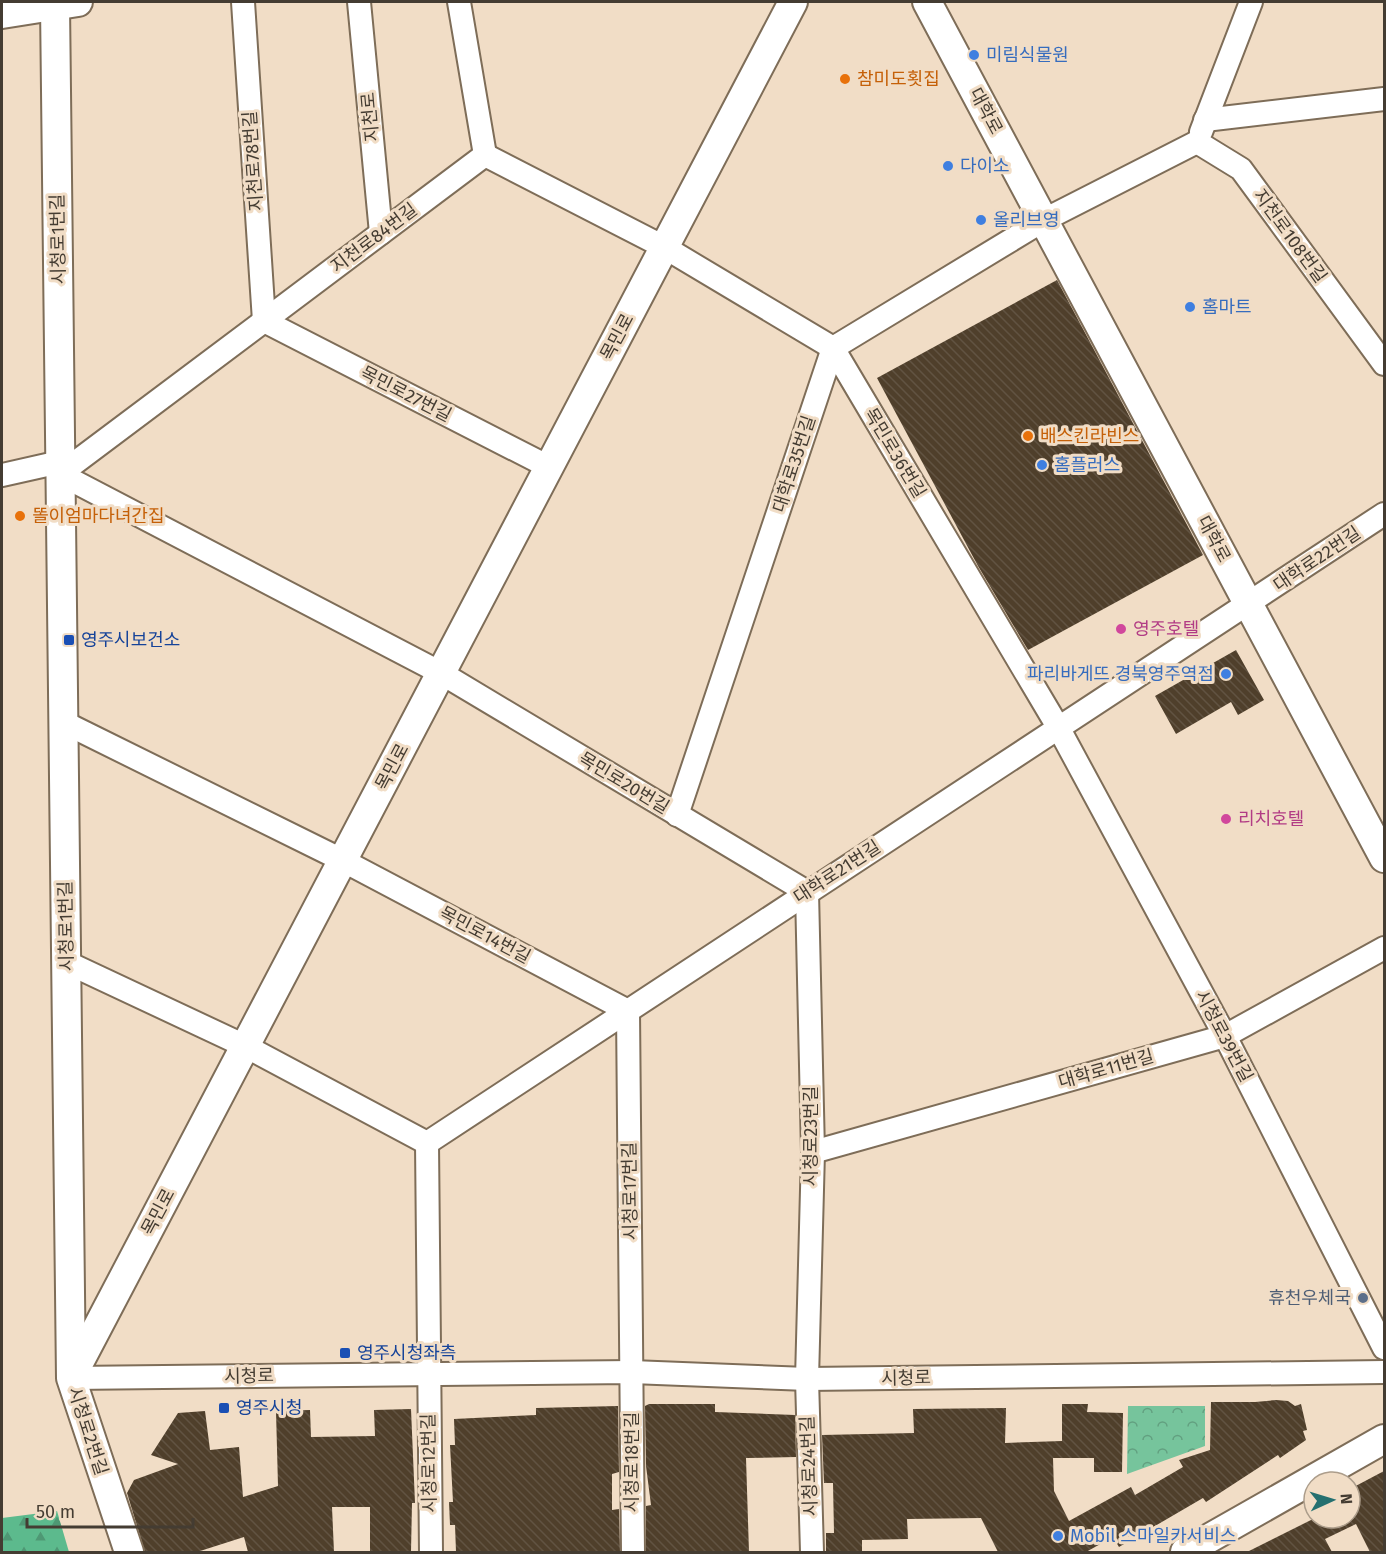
<svg xmlns="http://www.w3.org/2000/svg" width="1386" height="1554" font-family="'Fira Sans','Noto Sans KR',sans-serif">
	<style>
		.forest { fill: url(#forest-firs) }
		.park { fill: url(#park-crowns) }
		.building { fill: url(#building-back-hatch) }
		.lines { fill: none; stroke-linecap: round; stroke-linejoin: round }
		.minor-casing { stroke: #7e6d58; stroke-width: 26 }
		.major-casing { stroke: #7e6d58; stroke-width: 32 }
		.minor { stroke: #fff; stroke-width: 22 }
		.major { stroke: #fff; stroke-width: 28 }
		.shop-dot { fill: #3f7fe0; stroke: #f1ddc6; stroke-width: 2 }
		.food-dot { fill: #e8710a; stroke: #f1ddc6; stroke-width: 2 }
		.hotel-dot { fill: #d1479c; stroke: #f1ddc6; stroke-width: 2 }
		.transit-dot { fill: #1a4fb4; stroke: #f1ddc6; stroke-width: 2 }
		.service-dot { fill: #5c6f8a; stroke: #f1ddc6; stroke-width: 2 }
		.labels { text-anchor: middle; dominant-baseline: central; stroke-width: 6; stroke-linejoin: round; paint-order: stroke }
		.shop-label { font-size: 18px; fill: #366cbe; stroke: #f1ddc6; text-anchor: start }
		.food-label { font-size: 18px; fill: #c56008; stroke: #f1ddc6; text-anchor: start }
		.street-label { font-size: 18px; fill: #443c32; stroke: #f1ddc6 }
		.hotel-label { font-size: 18px; fill: #b23c85; stroke: #f1ddc6; text-anchor: start }
		.transit-label { font-size: 18px; fill: #164399; stroke: #f1ddc6; text-anchor: start }
		.service-label { font-size: 18px; fill: #4e5e75; stroke: #f1ddc6; text-anchor: end }
	</style>
	<defs>
		<pattern id="forest-firs" width="22" height="20" patternUnits="userSpaceOnUse" patternTransform="scale(1.5)"><rect width="22" height="20" fill="#5cba8d"/><path d="M5 1l3.5 6h-7zM16 11l3.5 6h-7z" fill="#4e9874"/></pattern>
		<pattern id="park-crowns" width="20" height="18" patternUnits="userSpaceOnUse" patternTransform="scale(1.5)"><rect width="20" height="18" fill="#76c49c"/><path d="M2 6a3 3 0 1 1 6 0M12 15a3 3 0 1 1 6 0" fill="none" stroke="#62a080"/></pattern>
		<pattern id="building-back-hatch" width="6" height="6" patternUnits="userSpaceOnUse" patternTransform="scale(1.5)"><rect width="6" height="6" fill="#4f3f2b"/><path d="M-1 5l2 2M0 0l6 6M5-1l2 2" fill="none" stroke="#615342"/></pattern>
	</defs>
	<rect width="100%" height="100%" fill="#f1ddc6"/>
	<polygon class="forest" points="57,1511 69,1552 2,1552 2,1518"/>
	<polygon class="park" points="1128,1406 1205,1406 1205,1446 1127,1474"/>
	<g class="building">
		<polygon points="1057,280 1203,555 1028,650 978,566 877,378"/>
		<polygon points="1236,650 1264,700 1238,715 1231,702 1176,734 1155,696"/>
		<polygon points="1276,1400 1288,1401 1295,1406 1301,1404 1307,1430 1303,1431 1306,1440 1280,1458 1278,1455 1206,1502 1203,1498 1119,1547 1113,1537 1086,1552 998,1552 981,1518 907,1519 908,1539 862,1540 862,1551 826,1551 826,1533 834,1533 833,1483 824,1483 822,1435 914,1433 913,1409 1006,1408 1005,1443 1062,1441 1062,1404 1088,1404 1087,1412 1123,1413 1122,1472 1094,1472 1094,1458 1053,1458 1054,1491 1069,1521 1131,1487 1135,1495 1183,1467 1179,1460 1210,1450 1211,1402 1255,1402"/>
		<polygon points="649,1404 715,1404 715,1412 795,1415 796,1457 746,1458 749,1552 646,1552 646,1506 651,1505 646,1466 645,1406"/>
		<polygon points="618,1406 619,1472 612,1474 612,1510 619,1509 620,1552 456,1552 455,1525 450,1525 449,1502 453,1502 450,1445 455,1445 454,1419 536,1415 536,1408"/>
		<polygon points="411,1409 415,1503 412,1503 411,1552 370,1552 370,1507 332,1507 334,1552 248,1552 244,1537 197,1552 145,1552 127,1493 134,1480 178,1464 151,1455 178,1413 205,1411 210,1450 239,1447 243,1497 278,1486 276,1411 310,1410 311,1437 375,1436 374,1410"/>
		<polygon points="1384,1471 1384,1552 1370,1552 1356,1524 1325,1539 1332,1552 1247,1552 1315,1518 1350,1518 1350,1489"/>
	</g>
	<g class="lines">
		<g class="minor-casing">
			<g id="minor">
				<polyline points="243,2 264,321"/>
				<polyline points="359,2 381,233"/>
				<polyline points="459,2 485,155"/>
				<polyline points="1205,120 1384,99"/>
				<polyline points="1201,132 1251,2"/>
				<polyline points="1197,142 1241,169 1384,364"/>
				<polyline points="485,155 60,474 441,673 807,892 813,1152 807,1379 812,1552"/>
				<polyline points="485,155 664,247 833,348 1058,727 1225,1036 1384,1348"/>
				<polyline points="264,321 549,467"/>
				<polyline points="2,475 60,462"/>
				<polyline points="63,722 342,860 628,1011 633,1552"/>
				<polyline points="677,815 833,348 1044,220 1197,142"/>
				<polyline points="66,962 245,1046 427,1143"/>
				<polyline points="427,1143 1384,514"/>
				<polyline points="427,1143 431,1552"/>
				<polyline points="813,1152 1225,1036 1384,948"/>
				<polyline points="71,1378 632,1372 807,1379 1384,1372"/>
			</g>
		</g>
		<g class="major-casing">
			<g id="major">
				<polyline points="927,2 1384,858"/>
				<polyline points="55,5 71,1378 129,1552"/>
				<polyline points="2,14 78,2"/>
				<polyline points="73,1374 793,2"/>
				<polyline points="1185,1552 1384,1439"/>
			</g>
		</g>
		<use href="#minor" class="minor"/>
		<use href="#major" class="major"/>
	</g>
	<g class="shop-dot">
		<circle cx="974" cy="55" r="6"/>
		<circle cx="948" cy="166" r="6"/>
		<circle cx="981" cy="220" r="6"/>
		<circle cx="1190" cy="307" r="6"/>
		<circle cx="1042" cy="465" r="6"/>
		<circle cx="1226" cy="674" r="6"/>
		<circle cx="1058" cy="1536" r="6"/>
	</g>
	<g class="food-dot">
		<circle cx="845" cy="79" r="6"/>
		<circle cx="1028" cy="436" r="6"/>
		<circle cx="20" cy="516" r="6"/>
	</g>
	<g class="hotel-dot">
		<circle cx="1121" cy="629" r="6"/>
		<circle cx="1226" cy="819" r="6"/>
	</g>
	<g class="transit-dot">
		<rect x="63" y="634" width="12" height="12" rx="3"/>
		<rect x="339" y="1347" width="12" height="12" rx="3"/>
		<rect x="218" y="1402" width="12" height="12" rx="3"/>
	</g>
	<circle class="service-dot" cx="1363" cy="1298" r="6"/>
	<g class="labels">
		<g class="shop-label">
			<text x="986" y="55">미림식물원</text>
			<text x="960" y="166">다이소</text>
			<text x="993" y="220">올리브영</text>
			<text x="1202" y="307">홈마트</text>
			<text x="1054" y="465">홈플러스</text>
			<text x="1214" y="674" text-anchor="end">파리바게뜨 경북영주역점</text>
			<text x="1070" y="1536">Mobil 스마일카서비스</text>
		</g>
		<g class="food-label">
			<text x="857" y="79">참미도횟집</text>
			<text x="1040" y="436">배스킨라빈스</text>
			<text x="32" y="516">똘이엄마다녀간집</text>
		</g>
		<g class="street-label">
			<text transform="translate(986 111) rotate(62)">대학로</text>
			<text transform="translate(370 117) rotate(-95)">지천로</text>
			<text transform="translate(253 161) rotate(-94)">지천로78번길</text>
			<text transform="translate(1290 236) rotate(54)">지천로108번길</text>
			<text transform="translate(374 238) rotate(-37)">지천로84번길</text>
			<text transform="translate(58 239) rotate(-91)">시청로1번길</text>
			<text transform="translate(617 337) rotate(-62)">목민로</text>
			<text transform="translate(406 394) rotate(27)">목민로27번길</text>
			<text transform="translate(895 453) rotate(59)">목민로36번길</text>
			<text transform="translate(794 464) rotate(-72)">대학로35번길</text>
			<text transform="translate(1214 539) rotate(62)">대학로</text>
			<text transform="translate(1317 559) rotate(-34)">대학로22번길</text>
			<text transform="translate(392 767) rotate(-62)">목민로</text>
			<text transform="translate(624 783) rotate(31)">목민로20번길</text>
			<text transform="translate(837 872) rotate(-33)">대학로21번길</text>
			<text transform="translate(66 926) rotate(-91)">시청로1번길</text>
			<text transform="translate(485 935) rotate(28)">목민로14번길</text>
			<text transform="translate(1224 1036) rotate(62)">시청로39번길</text>
			<text transform="translate(1106 1069) rotate(-16)">대학로11번길</text>
			<text transform="translate(811 1136) rotate(-90)">시청로23번길</text>
			<text transform="translate(630 1191) rotate(-91)">시청로17번길</text>
			<text transform="translate(158 1212) rotate(-62)">목민로</text>
			<text transform="translate(249 1376) rotate(-1)">시청로</text>
			<text transform="translate(906 1378) rotate(-1)">시청로</text>
			<text transform="translate(88 1431) rotate(72)">시청로2번길</text>
			<text transform="translate(632 1462) rotate(-90)">시청로18번길</text>
			<text transform="translate(429 1463) rotate(-91)">시청로12번길</text>
			<text transform="translate(809 1466) rotate(-92)">시청로24번길</text>
		</g>
		<g class="hotel-label">
			<text x="1133" y="629">영주호텔</text>
			<text x="1238" y="819">리치호텔</text>
		</g>
		<g class="transit-label">
			<text x="81" y="640">영주시보건소</text>
			<text x="357" y="1353">영주시청좌측</text>
			<text x="236" y="1408">영주시청</text>
		</g>
		<g class="service-label">
			<text x="1351" y="1298">휴천우체국</text>
		</g>
	</g>
	<rect width="1386" height="1554" fill="none" stroke="#443c32" stroke-width="6"/>
	<g transform="translate(1332 1500) rotate(86)"><circle r="28" fill="#f1ddc6" stroke="#ac9d8b" stroke-width="1.5"/>
	<path d="M0-4.5L10 22L0 15L-10 22Z" fill="#257070"/>
	<text y="-9" font-size="16" font-weight="bold" text-anchor="middle" fill="#443c32">N</text>
	</g>
	<path d="M27 1518v9h166v-9" fill="none" stroke="#443c32" stroke-width="3"/>
	<text x="36" y="1518" font-size="18" fill="#443c32" stroke="#f1ddc6" stroke-width="4.5" paint-order="stroke">50 m</text>
</svg>
